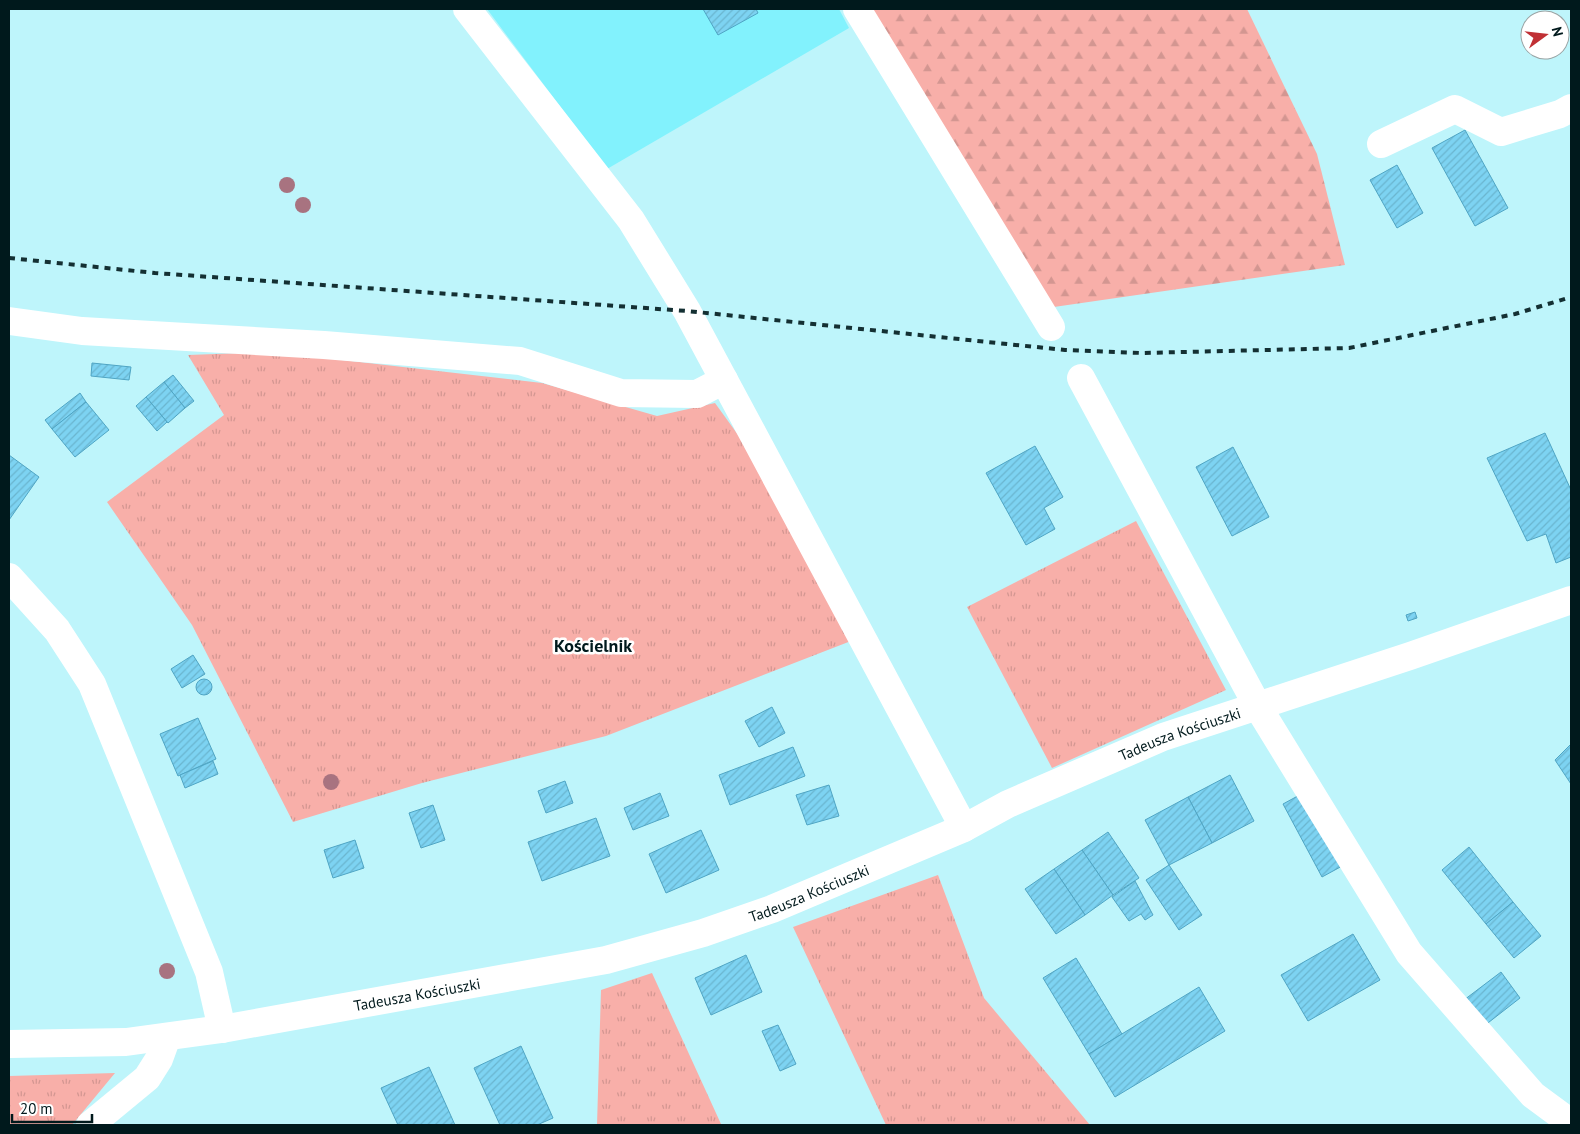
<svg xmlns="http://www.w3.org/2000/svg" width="1580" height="1134" font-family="'PT Sans',sans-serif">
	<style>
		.built { fill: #82f2fd }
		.grass { fill: url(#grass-tufts) }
		.forest { fill: url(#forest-firs) }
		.building { fill: url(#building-hatch); stroke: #4fa5c4 }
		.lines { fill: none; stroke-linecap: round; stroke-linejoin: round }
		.minor { stroke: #fff; stroke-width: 28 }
		.major { stroke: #fff; stroke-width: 28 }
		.rail { stroke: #143033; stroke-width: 4; stroke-dasharray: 6 6; stroke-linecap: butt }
		.tree { fill: #a87380 }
		.labels { text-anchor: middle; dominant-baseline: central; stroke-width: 5; stroke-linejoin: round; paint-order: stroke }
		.street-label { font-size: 15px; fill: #00191c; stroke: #fff }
		.quarter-label { font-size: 18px; font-weight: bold; fill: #00191c; stroke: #fff }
	</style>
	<defs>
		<pattern id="grass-tufts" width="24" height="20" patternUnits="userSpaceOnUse" patternTransform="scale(1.25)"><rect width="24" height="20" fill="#f8afa9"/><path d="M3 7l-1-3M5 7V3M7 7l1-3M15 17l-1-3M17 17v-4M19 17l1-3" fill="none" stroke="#d39691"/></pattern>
		<pattern id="forest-firs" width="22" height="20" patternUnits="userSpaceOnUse" patternTransform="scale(1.25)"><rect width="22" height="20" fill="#f8afa9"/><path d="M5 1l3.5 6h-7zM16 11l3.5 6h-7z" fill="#d39691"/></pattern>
		<pattern id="building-hatch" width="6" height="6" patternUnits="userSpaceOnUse" patternTransform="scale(1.25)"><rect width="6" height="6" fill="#7dd3f2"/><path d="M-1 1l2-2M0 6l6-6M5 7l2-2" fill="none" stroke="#6ab5cf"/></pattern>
	</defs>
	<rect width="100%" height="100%" fill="#bef5fb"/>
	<polygon class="built" points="487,9 839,9 849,28 607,169"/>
	<g class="grass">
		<polygon points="272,352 542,383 657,416 715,403 754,457 851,641 606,736 422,783 293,822 192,625 107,502 224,415 188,355"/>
		<polygon points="1136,521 1226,690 1052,768 967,607"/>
		<polygon points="938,875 984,998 1090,1125 886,1125 793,927"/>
		<polygon points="652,973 721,1124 725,1125 597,1125 601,990"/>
		<polygon points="115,1073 72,1125 9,1125 9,1076"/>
	</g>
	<polygon class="forest" points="857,9 1247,9 1317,154 1345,265 1040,309"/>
	<g class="building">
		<polygon points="703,9 756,9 758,13 718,35"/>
		<polygon points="1465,130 1508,208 1475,226 1432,148"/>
		<polygon points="1397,165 1423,213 1397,228 1370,180"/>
		<polygon points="92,363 131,367 129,380 91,376"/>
		<polygon points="173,375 194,401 185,408 164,382"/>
		<polygon points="164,382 185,408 168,423 146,397"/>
		<polygon points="80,393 86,402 52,429 45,420"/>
		<polygon points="146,397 167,422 157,431 136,406"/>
		<polygon points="86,402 109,430 75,457 52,429"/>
		<polygon points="1545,433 1571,490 1571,557 1556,563 1546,534 1527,541 1487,458"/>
		<polygon points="1035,446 1063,497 1044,508 1055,529 1026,545 986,473"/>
		<polygon points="1233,447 1269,517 1232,536 1196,467"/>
		<polygon points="9,455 39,477 9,520"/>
		<polygon points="1415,612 1417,618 1408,621 1406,615"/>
		<polygon points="193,655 205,674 182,688 171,669"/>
		<circle cx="204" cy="687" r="8"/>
		<polygon points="772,707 785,733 759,747 745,721"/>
		<polygon points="198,718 216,759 178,776 160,734"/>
		<polygon points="1571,744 1571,784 1555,760"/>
		<polygon points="793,747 805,776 730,805 719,775"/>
		<polygon points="213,761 218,774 185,788 180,775"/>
		<polygon points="1230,775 1254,821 1212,843 1188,797"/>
		<polygon points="565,781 573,803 546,813 538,791"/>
		<polygon points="829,785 839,816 807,825 796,795"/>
		<polygon points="1305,792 1344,865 1322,877 1283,804"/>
		<polygon points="660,793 669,816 633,830 624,808"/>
		<polygon points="1188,797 1212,843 1169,865 1145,820"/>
		<polygon points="433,805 445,840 421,848 409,813"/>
		<polygon points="596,818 610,856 542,881 528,842"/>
		<polygon points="701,830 719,870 666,893 649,854"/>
		<polygon points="1108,832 1139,878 1113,895 1082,850"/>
		<polygon points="355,840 364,868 333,878 324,850"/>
		<polygon points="1469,847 1513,902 1486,924 1442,870"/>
		<polygon points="1082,850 1113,895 1085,915 1054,869"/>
		<polygon points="1169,865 1202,915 1179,930 1146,880"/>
		<polygon points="1054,869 1085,915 1056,934 1025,889"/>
		<polygon points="1135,881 1153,915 1145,920 1141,914 1129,921 1112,897"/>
		<polygon points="1513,902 1541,936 1514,958 1486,924"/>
		<polygon points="1353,934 1380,980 1308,1021 1281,975"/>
		<polygon points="746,955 762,992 711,1015 695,978"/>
		<polygon points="1076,958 1122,1034 1089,1054 1043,978"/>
		<polygon points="1501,972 1520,998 1484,1026 1464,1000"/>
		<polygon points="1199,987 1225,1031 1115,1097 1089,1054"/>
		<polygon points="778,1025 796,1064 780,1071 762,1031"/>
		<polygon points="521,1046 553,1118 537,1125 500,1125 474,1068"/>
		<polygon points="429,1067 455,1125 398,1125 381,1088"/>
	</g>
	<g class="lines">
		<g class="minor">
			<polyline points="467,9 631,220 687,311 964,828"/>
			<polyline points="857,9 1051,327"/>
			<polyline points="1381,144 1455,109 1501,132 1560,114 1571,108"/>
			<polyline points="9,321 82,331 324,345 520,361 621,393 697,394 724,380"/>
			<polyline points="1081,378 1258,707 1409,953 1533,1095 1571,1123"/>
			<polyline points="9,577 57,630 92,684 209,972 222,1029"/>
			<polyline points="90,1125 147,1078 159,1059 167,1037"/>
		</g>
		<path class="major" id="s1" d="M9 1044 126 1042 222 1029 606 960 703 933 772 909 964 828 1008 804 1163 737 1410 656 1571 600"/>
		<polyline class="rail" points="9,258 155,273 687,311 1065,350 1142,353 1349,348 1515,314 1571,297"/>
	</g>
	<g class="tree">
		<circle cx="287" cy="185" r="8"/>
		<circle cx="303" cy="205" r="8"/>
		<circle cx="331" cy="782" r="8"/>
		<circle cx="167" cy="971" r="8"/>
	</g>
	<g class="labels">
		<g class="street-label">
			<text stroke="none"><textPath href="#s1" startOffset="1222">Tadeusza Kościuszki</textPath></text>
			<text stroke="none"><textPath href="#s1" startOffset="818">Tadeusza Kościuszki</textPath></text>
			<text stroke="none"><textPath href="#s1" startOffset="412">Tadeusza Kościuszki</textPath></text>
		</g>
		<g class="quarter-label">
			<text x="593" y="645">Kościelnik</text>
		</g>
	</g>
	<rect width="1580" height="1134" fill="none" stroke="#00191c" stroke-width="20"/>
	<g transform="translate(1545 35) rotate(75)"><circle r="24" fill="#ffffff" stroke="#99a3a4"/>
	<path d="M0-4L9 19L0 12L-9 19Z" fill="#c03035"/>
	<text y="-8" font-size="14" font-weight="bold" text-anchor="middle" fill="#00191c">N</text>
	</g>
	<path d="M12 1114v8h80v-8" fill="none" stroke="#00191c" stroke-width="2.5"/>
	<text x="20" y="1114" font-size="15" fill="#00191c" stroke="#ffffff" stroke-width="4" paint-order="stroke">20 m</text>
</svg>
